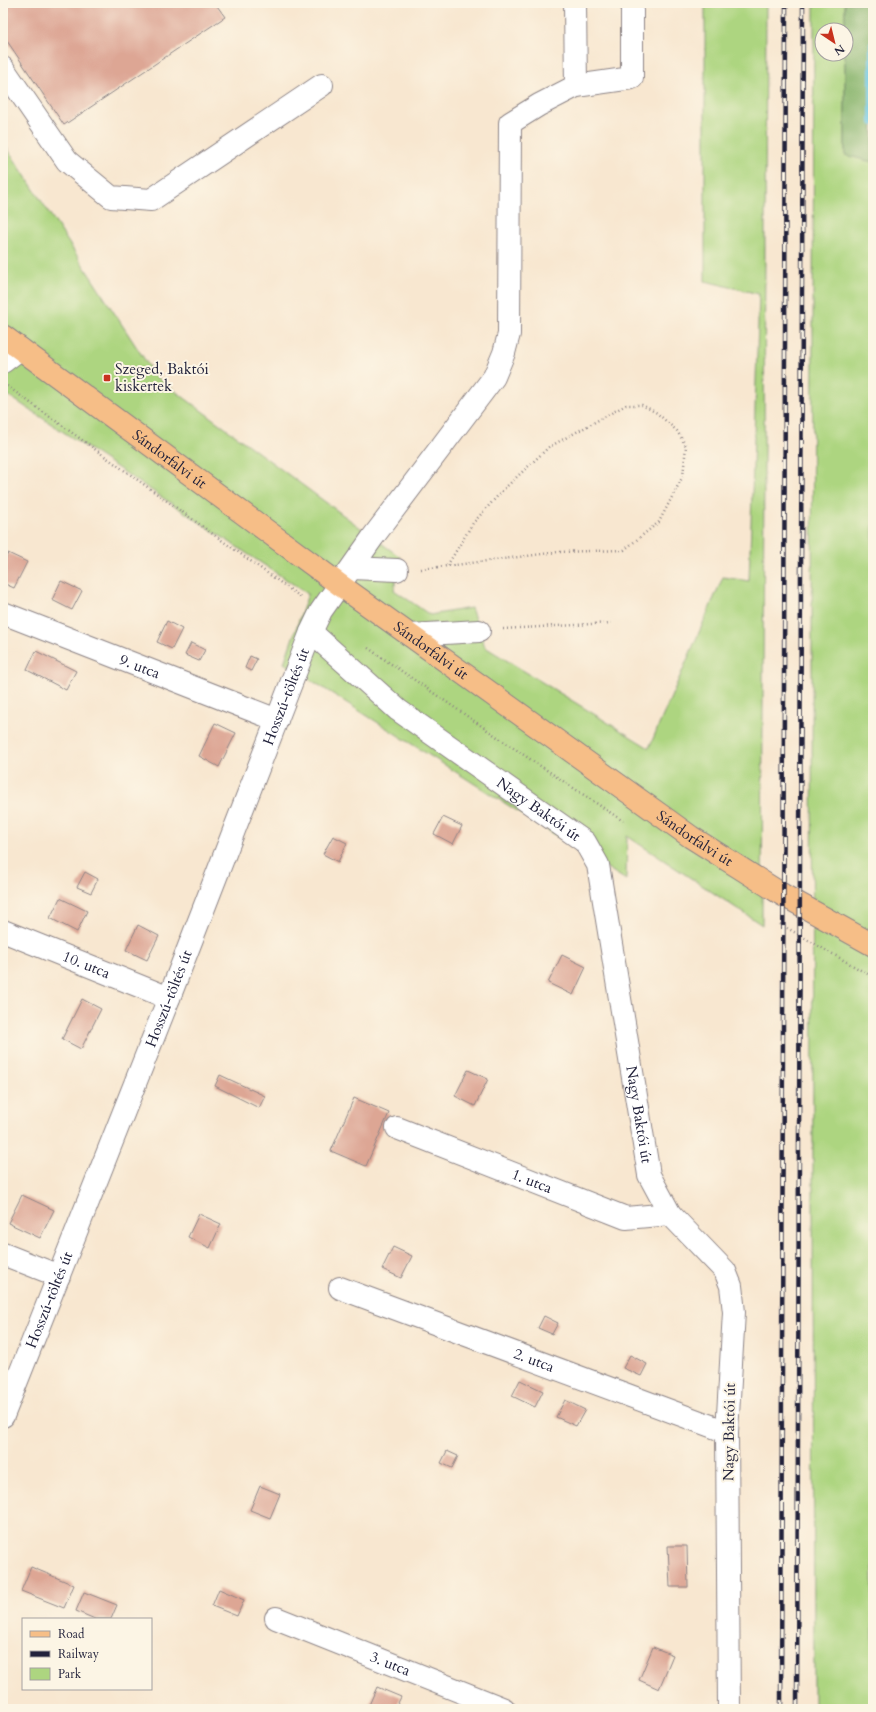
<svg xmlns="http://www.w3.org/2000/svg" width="876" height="1712" font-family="Cardo,serif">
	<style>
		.green { fill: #add580; stroke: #687c5e }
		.forest { fill: #8ab66e; stroke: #566c54 }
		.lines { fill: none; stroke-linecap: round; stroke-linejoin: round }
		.stream { stroke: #67c6e5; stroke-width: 8 }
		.building { fill: #dda694 }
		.minor-casing { stroke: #8d8486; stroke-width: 24 }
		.major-casing { stroke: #8d8486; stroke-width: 24 }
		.path { stroke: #8d8486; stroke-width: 2.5; stroke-dasharray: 1 3; stroke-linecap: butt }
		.minor { stroke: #fff; stroke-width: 22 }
		.major { stroke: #f6be87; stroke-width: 22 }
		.rail-casing { stroke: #22223b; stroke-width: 4.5 }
		.rail { stroke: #fcf5e5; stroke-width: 3; stroke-dasharray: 9; stroke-linecap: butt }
		.poi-dot { fill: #c8321e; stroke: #fcf5e5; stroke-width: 1.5 }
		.labels { text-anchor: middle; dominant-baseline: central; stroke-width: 4; stroke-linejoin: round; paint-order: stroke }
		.poi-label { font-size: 15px; fill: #22223b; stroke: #fcf5e5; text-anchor: start }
		.street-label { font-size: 15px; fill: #22223b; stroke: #fcf5e5 }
	</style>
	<rect width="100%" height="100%" fill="#fcf5e5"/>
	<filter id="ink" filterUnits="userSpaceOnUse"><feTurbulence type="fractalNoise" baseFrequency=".025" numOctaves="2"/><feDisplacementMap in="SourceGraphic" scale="8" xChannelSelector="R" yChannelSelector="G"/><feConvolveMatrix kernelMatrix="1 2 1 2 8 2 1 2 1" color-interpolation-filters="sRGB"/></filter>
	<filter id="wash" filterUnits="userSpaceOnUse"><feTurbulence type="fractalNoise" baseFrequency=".012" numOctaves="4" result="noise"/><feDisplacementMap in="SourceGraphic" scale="16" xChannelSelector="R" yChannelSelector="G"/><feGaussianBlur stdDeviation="0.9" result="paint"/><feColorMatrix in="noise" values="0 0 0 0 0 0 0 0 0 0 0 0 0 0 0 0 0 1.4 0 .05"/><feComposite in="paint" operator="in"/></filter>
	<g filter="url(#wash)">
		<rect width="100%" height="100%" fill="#f8e7d0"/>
		<g class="green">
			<polygon points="705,3 766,3 762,925 627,836 626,880 284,663 308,594 3,392 3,142 156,377 400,557 394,590 430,615 471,608 485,647 649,748 723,577 749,581 759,294 705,281"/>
			<polygon points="814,3 845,3 845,30 822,30 822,54 845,54 845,155 873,162 873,1709 814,1709 812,643"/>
		</g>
		<polygon class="forest" points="845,3 873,3 873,162 845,155"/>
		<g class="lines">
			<polyline class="stream" points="873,45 873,122"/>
		</g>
		<g id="blocks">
			<g class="building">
				<polygon points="3,3 215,3 225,17 64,125 3,35"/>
				<polygon points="8,553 27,562 14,588 3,583 3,564"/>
				<polygon points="61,581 82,591 72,610 52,600"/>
				<polygon points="167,621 182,629 172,649 157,642"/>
				<polygon points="191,643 205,650 199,661 185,655"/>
				<polygon points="36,651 76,671 66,690 27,670"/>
				<polygon points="250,656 257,659 251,671 245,668"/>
				<polygon points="215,723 236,733 219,767 199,756"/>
				<polygon points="443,817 462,826 453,844 434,834"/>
				<polygon points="333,836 347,843 338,862 323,854"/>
				<polygon points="85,872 98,879 91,893 77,887"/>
				<polygon points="60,898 87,911 77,932 50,918"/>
				<polygon points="138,925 159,936 147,960 126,950"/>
				<polygon points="562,955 586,967 573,995 548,983"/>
				<polygon points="82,999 101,1009 81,1049 62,1039"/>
				<polygon points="468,1070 488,1079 475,1106 455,1096"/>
				<polygon points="220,1075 265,1096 259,1108 215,1086"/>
				<polygon points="354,1098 389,1113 366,1166 331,1151"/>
				<polygon points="22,1195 54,1210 40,1238 8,1223"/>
				<polygon points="199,1214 221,1224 210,1248 188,1237"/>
				<polygon points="393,1247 412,1256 401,1278 382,1269"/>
				<polygon points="544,1316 558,1323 552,1334 538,1328"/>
				<polygon points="630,1355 647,1364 641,1376 623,1368"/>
				<polygon points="520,1380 543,1391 535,1407 512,1396"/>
				<polygon points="565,1400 585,1410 576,1426 556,1417"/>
				<polygon points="447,1451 458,1456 452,1468 441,1463"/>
				<polygon points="260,1486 280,1494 270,1518 250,1510"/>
				<polygon points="668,1546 687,1546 688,1587 670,1587"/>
				<polygon points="31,1567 74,1585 64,1608 21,1591"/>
				<polygon points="219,1589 244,1600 237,1616 212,1606"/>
				<polygon points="84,1592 117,1605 111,1619 95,1619 76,1611"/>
				<polygon points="653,1647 673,1655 659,1689 639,1680"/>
				<polygon points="377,1687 401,1697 395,1709 378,1709 369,1705"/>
			</g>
		</g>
	</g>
	<g filter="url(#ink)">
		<use href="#blocks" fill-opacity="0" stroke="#8d8486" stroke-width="1"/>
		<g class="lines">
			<g class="minor-casing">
				<g id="minor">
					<polyline points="575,3 576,86"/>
					<polyline points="3,68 67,161 111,197 151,200 322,85"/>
					<polyline points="3,362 20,349"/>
					<polyline points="352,568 397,570"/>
					<path id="s1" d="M3 613 277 720"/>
					<path id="s2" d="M311 632 398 710 585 842 598 865 649 1175 670 1214 725 1271 731 1286 734 1312 727 1432 729 1709"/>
					<polyline points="410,635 479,631"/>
					<path id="s3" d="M3 931 169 998"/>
					<path id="s4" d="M397 1128 626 1218 670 1214"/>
					<polyline points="3,1254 59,1276"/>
					<path id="s5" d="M340 1288 727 1432"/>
					<path id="s6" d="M3 1416 169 998 311 632 321 611 373 537 494 377 504 353 509 334 510 123 539 105 576 86 632 78V3"/>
					<path id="s7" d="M276 1618 504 1709"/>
				</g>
			</g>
			<g class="major-casing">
				<g id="major">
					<path id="s8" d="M3 336 340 585 691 837 783 895 873 945"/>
				</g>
			</g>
			<g class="path">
				<polyline points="7,386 302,598"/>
				<polyline points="421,569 447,566 558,552 624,550 659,522 683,476 686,446 677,431 657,413 642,405 626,405 549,447 504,489 473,523 447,566"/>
				<polyline points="503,629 611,623"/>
				<polyline points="368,648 512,747 623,821"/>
				<polyline points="780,924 873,977"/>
			</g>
			<use href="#minor" class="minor"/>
			<use href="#major" class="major"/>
			<g class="rail-casing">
				<g id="rail">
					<polyline points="781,1709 786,3"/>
					<polyline points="797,1709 803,3"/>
				</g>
			</g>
			<use href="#rail" class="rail"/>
		</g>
	</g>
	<rect class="poi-dot" x="103" y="374" width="8" height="8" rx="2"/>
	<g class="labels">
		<g class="poi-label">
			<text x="115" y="369">Szeged, Baktói<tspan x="115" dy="17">kiskertek</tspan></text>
		</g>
		<g class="street-label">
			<text stroke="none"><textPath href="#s8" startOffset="207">Sándorfalvi út</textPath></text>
			<text stroke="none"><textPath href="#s8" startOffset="531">Sándorfalvi út</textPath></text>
			<text stroke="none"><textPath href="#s1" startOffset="147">9. utca</textPath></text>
			<text stroke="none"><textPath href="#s6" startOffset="773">Hosszú-töltés út</textPath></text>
			<text stroke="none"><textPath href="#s2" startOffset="289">Nagy Baktói út</textPath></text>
			<text stroke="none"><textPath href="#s8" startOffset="855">Sándorfalvi út</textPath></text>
			<text stroke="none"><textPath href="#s3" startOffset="90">10. utca</textPath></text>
			<text stroke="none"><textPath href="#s6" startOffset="449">Hosszú-töltés út</textPath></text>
			<text stroke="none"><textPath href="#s2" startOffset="625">Nagy Baktói út</textPath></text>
			<text stroke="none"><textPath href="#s4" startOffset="145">1. utca</textPath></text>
			<text stroke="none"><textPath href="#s6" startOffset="125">Hosszú-töltés út</textPath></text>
			<text stroke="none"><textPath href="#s5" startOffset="207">2. utca</textPath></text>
			<text transform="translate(729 1432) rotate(-89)">Nagy Baktói út</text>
			<text stroke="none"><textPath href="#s7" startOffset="123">3. utca</textPath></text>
		</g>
	</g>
	<rect width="876" height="1712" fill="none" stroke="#fcf5e5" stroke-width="16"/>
	<rect x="22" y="1618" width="130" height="72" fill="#fcf5e5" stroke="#a5a1a1"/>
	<rect x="30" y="1631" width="20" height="6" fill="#f6be87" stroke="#a5a1a1"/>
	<text x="58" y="1638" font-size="12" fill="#22223b">Road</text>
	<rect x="30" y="1651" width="20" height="6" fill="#22223b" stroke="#a5a1a1"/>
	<text x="58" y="1658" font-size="12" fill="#22223b">Railway</text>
	<rect x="30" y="1668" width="20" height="12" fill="#add580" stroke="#a5a1a1"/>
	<text x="58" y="1678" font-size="12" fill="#22223b">Park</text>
	<g transform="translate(834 42) rotate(145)"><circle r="19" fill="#fcf5e5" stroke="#a5a1a1"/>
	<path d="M0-3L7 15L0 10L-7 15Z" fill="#c8321e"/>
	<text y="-6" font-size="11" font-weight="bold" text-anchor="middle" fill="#22223b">N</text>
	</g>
</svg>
